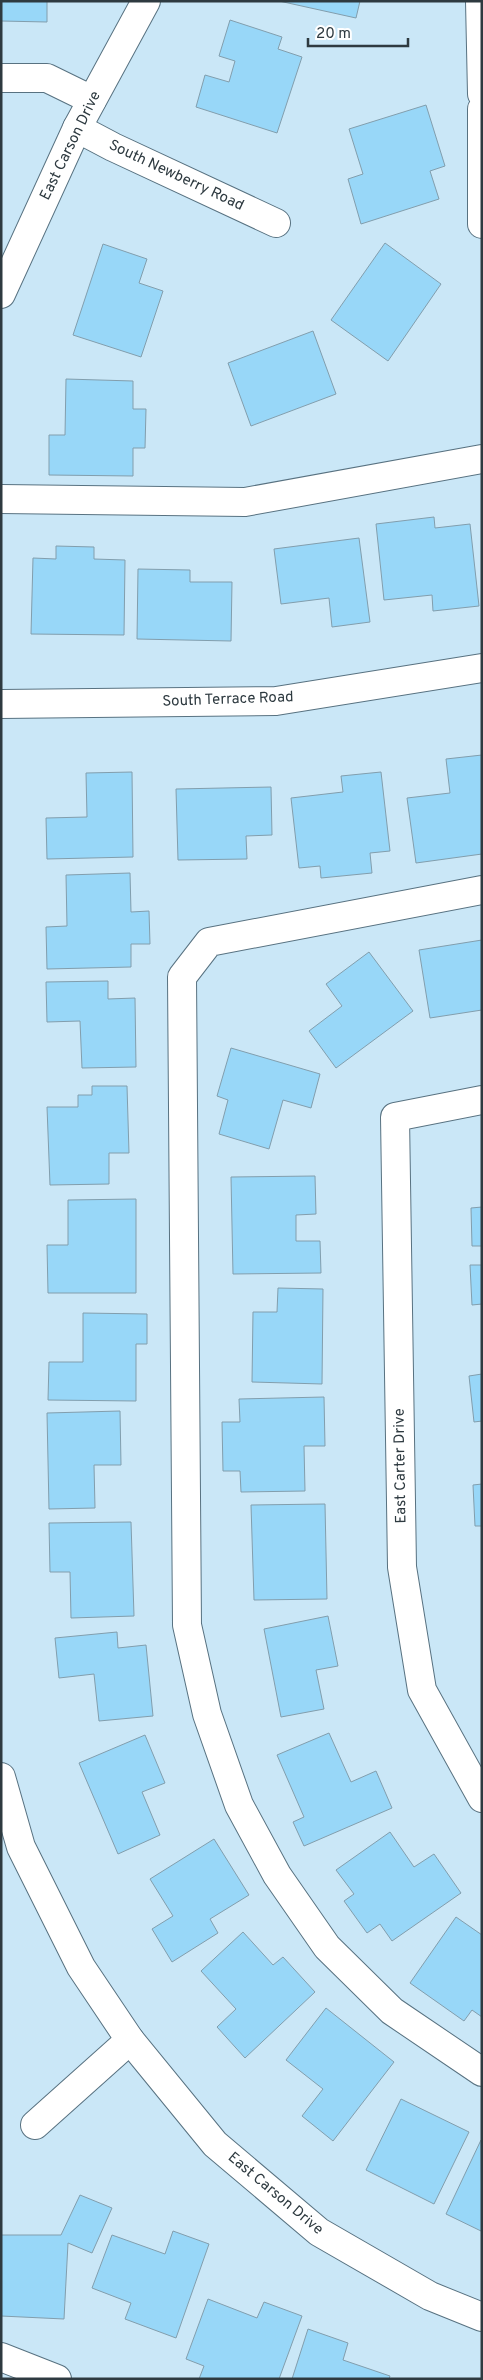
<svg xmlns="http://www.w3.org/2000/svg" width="483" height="2380" font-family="Overpass,sans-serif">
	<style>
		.building { fill: #98d7f8; stroke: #829ead }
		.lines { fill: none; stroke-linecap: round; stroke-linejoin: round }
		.minor-casing { stroke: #587281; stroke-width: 30 }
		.minor { stroke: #fff; stroke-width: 28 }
		.labels { text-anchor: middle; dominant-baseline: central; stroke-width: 4.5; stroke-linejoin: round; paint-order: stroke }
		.street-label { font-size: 15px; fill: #2e3a40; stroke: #fff }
	</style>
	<rect width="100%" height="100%" fill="#cae7f7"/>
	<g class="building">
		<polygon points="1,1 47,1 47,22 1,21"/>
		<polygon points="279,1 360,1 356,18"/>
		<polygon points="230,20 282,37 278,49 302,57 277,133 196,107 205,75 229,82 235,61 219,56"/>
		<polygon points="426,105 445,166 430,171 439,199 361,224 348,179 363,174 349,129"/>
		<polygon points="385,243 441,284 388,361 331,320"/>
		<polygon points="103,244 147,259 139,283 163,291 141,357 73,335"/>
		<polygon points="313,331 336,394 251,426 228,363"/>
		<polygon points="66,379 133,381 133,409 146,409 145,448 133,448 133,476 49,475 49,435 65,435"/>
		<polygon points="434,517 435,528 470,524 479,606 433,611 432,595 384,600 376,524"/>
		<polygon points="359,538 370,622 332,627 329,598 281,604 274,549"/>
		<polygon points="56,546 94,547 94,559 125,560 124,635 31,634 33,558 56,559"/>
		<polygon points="138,569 190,570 190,582 232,582 231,641 137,639"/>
		<polygon points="482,755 482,854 416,863 407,798 450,793 446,759"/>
		<polygon points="132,772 133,857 47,859 46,818 87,817 86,773"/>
		<polygon points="381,772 390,851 370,853 372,873 321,878 320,866 299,868 291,798 343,792 341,776"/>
		<polygon points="271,787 272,835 246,836 247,859 178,860 176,789"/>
		<polygon points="130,873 131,912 149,911 150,944 131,944 131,967 47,969 46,927 67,926 66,875"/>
		<polygon points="482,940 482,1010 430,1018 419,950"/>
		<polygon points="369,952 413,1011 336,1068 309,1031 342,1006 326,984"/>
		<polygon points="108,981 108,999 135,998 136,1067 82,1068 80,1021 47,1022 46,982"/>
		<polygon points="231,1048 320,1074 311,1108 283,1100 269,1149 219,1134 228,1100 217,1096"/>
		<polygon points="92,1086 127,1086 129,1153 109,1153 109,1184 50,1185 47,1107 78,1107 78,1095 92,1095"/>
		<polygon points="315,1176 316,1214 296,1215 296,1241 320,1241 321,1273 233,1274 231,1177"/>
		<polygon points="136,1199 136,1293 48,1293 47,1245 68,1245 68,1200"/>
		<polygon points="482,1207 482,1246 472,1246 471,1208"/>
		<polygon points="470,1265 482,1265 482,1304 472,1305"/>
		<polygon points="278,1288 323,1289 322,1384 252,1382 253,1312 277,1312"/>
		<polygon points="83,1313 147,1314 147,1344 136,1344 136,1401 48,1400 49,1362 83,1362"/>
		<polygon points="482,1374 482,1421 474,1422 469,1376"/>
		<polygon points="324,1397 325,1446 304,1446 305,1491 241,1492 240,1471 223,1471 222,1422 240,1422 239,1399"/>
		<polygon points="120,1411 121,1465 94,1465 95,1508 49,1509 47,1413"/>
		<polygon points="482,1484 482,1526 475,1526 473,1485"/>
		<polygon points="325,1504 327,1599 254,1600 251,1505"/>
		<polygon points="131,1522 134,1616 71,1618 70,1572 50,1572 49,1523"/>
		<polygon points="328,1616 338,1666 316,1670 324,1709 281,1717 264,1629"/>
		<polygon points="117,1632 118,1648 146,1645 153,1716 99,1721 94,1674 59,1678 55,1638"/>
		<polygon points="329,1733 351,1782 376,1771 392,1808 304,1846 293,1822 304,1817 277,1755"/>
		<polygon points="145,1735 165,1783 142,1792 160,1835 118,1854 79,1763"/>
		<polygon points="390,1832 414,1867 434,1854 461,1893 392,1941 380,1924 367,1933 344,1901 354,1894 336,1870"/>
		<polygon points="214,1839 249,1895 210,1919 218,1933 172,1962 152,1929 173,1916 150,1879"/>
		<polygon points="456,1917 482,1935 482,2017 472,2010 464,2021 410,1983"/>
		<polygon points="243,1932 273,1965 283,1957 315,1992 245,2058 217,2027 236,2009 201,1971"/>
		<polygon points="326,2008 394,2062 333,2141 302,2116 323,2089 286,2060"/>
		<polygon points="401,2099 469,2132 434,2204 366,2170"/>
		<polygon points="481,2140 482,2229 481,2231 446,2214"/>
		<polygon points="80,2195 112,2208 92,2253 68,2243 64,2319 1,2316 1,2235 61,2235"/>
		<polygon points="173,2231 209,2244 176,2338 125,2319 131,2303 92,2288 112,2235 165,2254"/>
		<polygon points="208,2299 257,2318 264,2302 302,2316 279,2379 199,2379 204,2366 186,2359"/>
		<polygon points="308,2329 348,2343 343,2360 390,2376 389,2379 292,2379"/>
	</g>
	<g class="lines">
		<g class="minor-casing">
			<g id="minor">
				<polyline points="480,1 482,94"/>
				<polyline points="1,78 47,78 92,100"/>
				<polyline points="482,109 482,224"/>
				<polyline points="77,128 113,147 276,223"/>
				<polyline points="1,294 77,128 146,1"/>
				<polyline points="1,499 245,502 482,459"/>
				<polyline points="1,704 276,701 482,668"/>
				<polyline points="482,890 209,942 182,977 187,1625 207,1714 239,1805 277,1875 327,1947 392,2011 482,2072"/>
				<polyline points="482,1100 395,1117 402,1567 422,1690 482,1798"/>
				<polyline points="1,1777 21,1847 81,1967 130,2040 215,2144 319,2232 430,2296 482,2317"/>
				<polyline points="35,2125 130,2040"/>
				<polyline points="1,2357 57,2379"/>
			</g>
		</g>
		<use href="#minor" class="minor"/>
	</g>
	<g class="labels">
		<g class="street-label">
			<text transform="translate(71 146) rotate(-64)">East Carson Drive</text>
			<text transform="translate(176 176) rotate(25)">South Newberry Road</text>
			<text transform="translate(228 700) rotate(-2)">South Terrace Road</text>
			<text transform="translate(401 1466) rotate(-91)">East Carter Drive</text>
			<text transform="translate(275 2194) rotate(40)">East Carson Drive</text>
		</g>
	</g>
	<rect width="483" height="2380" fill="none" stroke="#2e3a40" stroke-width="5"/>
	<path d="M308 38v8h100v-8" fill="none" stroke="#2e3a40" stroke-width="2.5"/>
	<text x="316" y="38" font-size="15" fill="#2e3a40" stroke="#ffffff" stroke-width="4" paint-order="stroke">20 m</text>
</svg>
